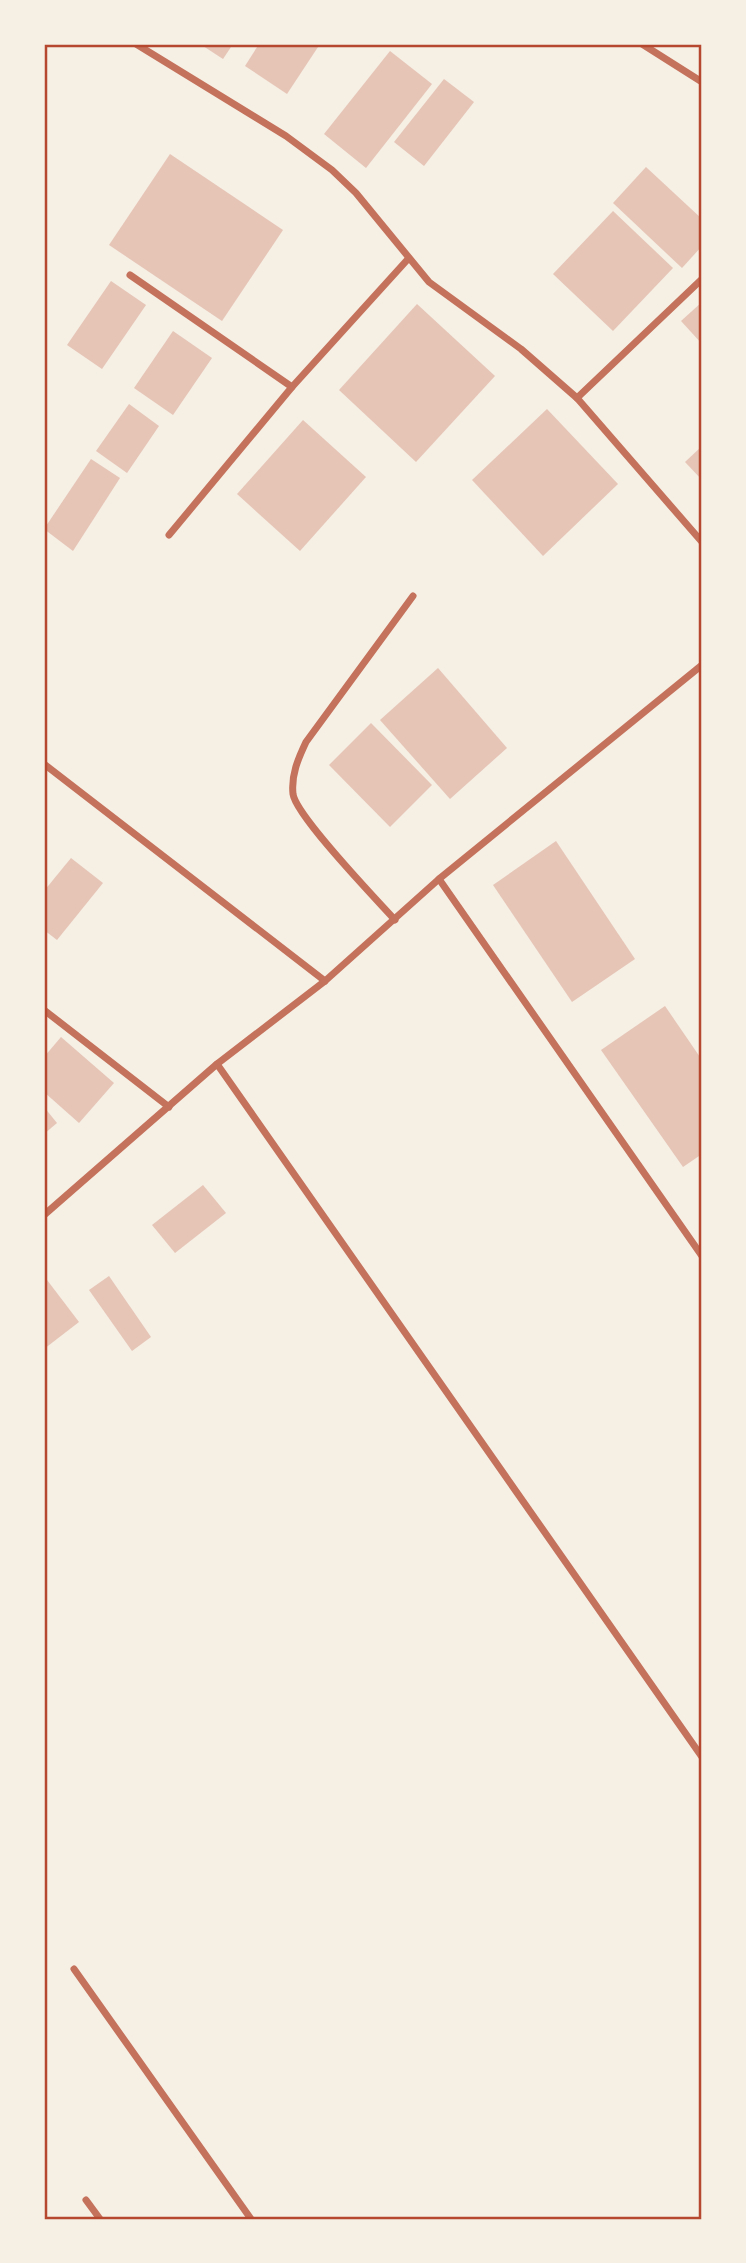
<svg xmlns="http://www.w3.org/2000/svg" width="746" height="2263" font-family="'Nunito Sans',sans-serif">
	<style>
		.building { fill: #e6c5b7 }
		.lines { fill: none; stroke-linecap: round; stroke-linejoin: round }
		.minor { stroke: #c5725c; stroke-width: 7 }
		.neatline { fill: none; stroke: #b5482f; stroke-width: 2.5 }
	</style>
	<rect width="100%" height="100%" fill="#f6efe4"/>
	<g class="building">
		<polygon points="200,44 233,44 223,59"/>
		<polygon points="259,44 320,44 287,94 245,66"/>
		<polygon points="390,51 432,84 366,168 324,134"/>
		<polygon points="444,79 474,102 424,166 394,142"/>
		<polygon points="170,154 283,230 222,321 109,245"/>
		<polygon points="646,167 702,219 702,246 682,268 613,203"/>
		<polygon points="613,211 673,268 613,331 553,274"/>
		<polygon points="111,281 146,305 102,369 67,345"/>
		<polygon points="702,302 702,344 681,321"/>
		<polygon points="417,304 495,376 416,462 339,390"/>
		<polygon points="173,331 212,358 173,415 134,388"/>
		<polygon points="129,404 159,426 127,473 96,451"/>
		<polygon points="547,409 618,484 543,556 472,480"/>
		<polygon points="303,420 366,477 300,551 237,494"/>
		<polygon points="702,446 702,480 685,462"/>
		<polygon points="91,459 120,478 73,551 44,529"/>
		<polygon points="438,668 507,748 450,799 380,720"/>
		<polygon points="371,723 432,785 390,827 329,765"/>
		<polygon points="556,841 635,959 572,1002 493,885"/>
		<polygon points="71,858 103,883 57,940 44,930 44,891"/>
		<polygon points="665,1006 702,1060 702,1154 683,1167 601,1050"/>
		<polygon points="61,1037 114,1083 79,1123 44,1092 44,1057"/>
		<polygon points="44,1107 57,1123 44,1134"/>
		<polygon points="203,1185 226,1213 175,1253 152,1225"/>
		<polygon points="44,1276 79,1322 44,1349"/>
		<polygon points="109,1276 151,1337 132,1351 89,1290"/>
	</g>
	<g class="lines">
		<g class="minor">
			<polyline points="136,44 286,136 332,170 356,193 429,282 521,349 577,398 702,542"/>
			<polyline points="642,44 702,82"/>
			<polyline points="130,275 292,387"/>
			<polyline points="577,398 702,279"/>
			<polyline points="169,535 292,387 408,259"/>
			<polyline points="44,764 325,981"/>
			<polyline points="439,879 702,1256"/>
			<path d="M395 920C376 899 296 816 293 794 291 775 298 759 306 742L413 596"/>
			<polyline points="44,1010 169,1107"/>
			<polyline points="217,1064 702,1757"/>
			<polyline points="44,1215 217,1064 325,981 439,879 702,665"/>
			<polyline points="74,1969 251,2219"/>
			<polyline points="86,2200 100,2219"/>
		</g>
	</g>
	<rect width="746" height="2263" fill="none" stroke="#f6efe4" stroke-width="91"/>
	<rect x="46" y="46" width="654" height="2172" class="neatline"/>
</svg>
